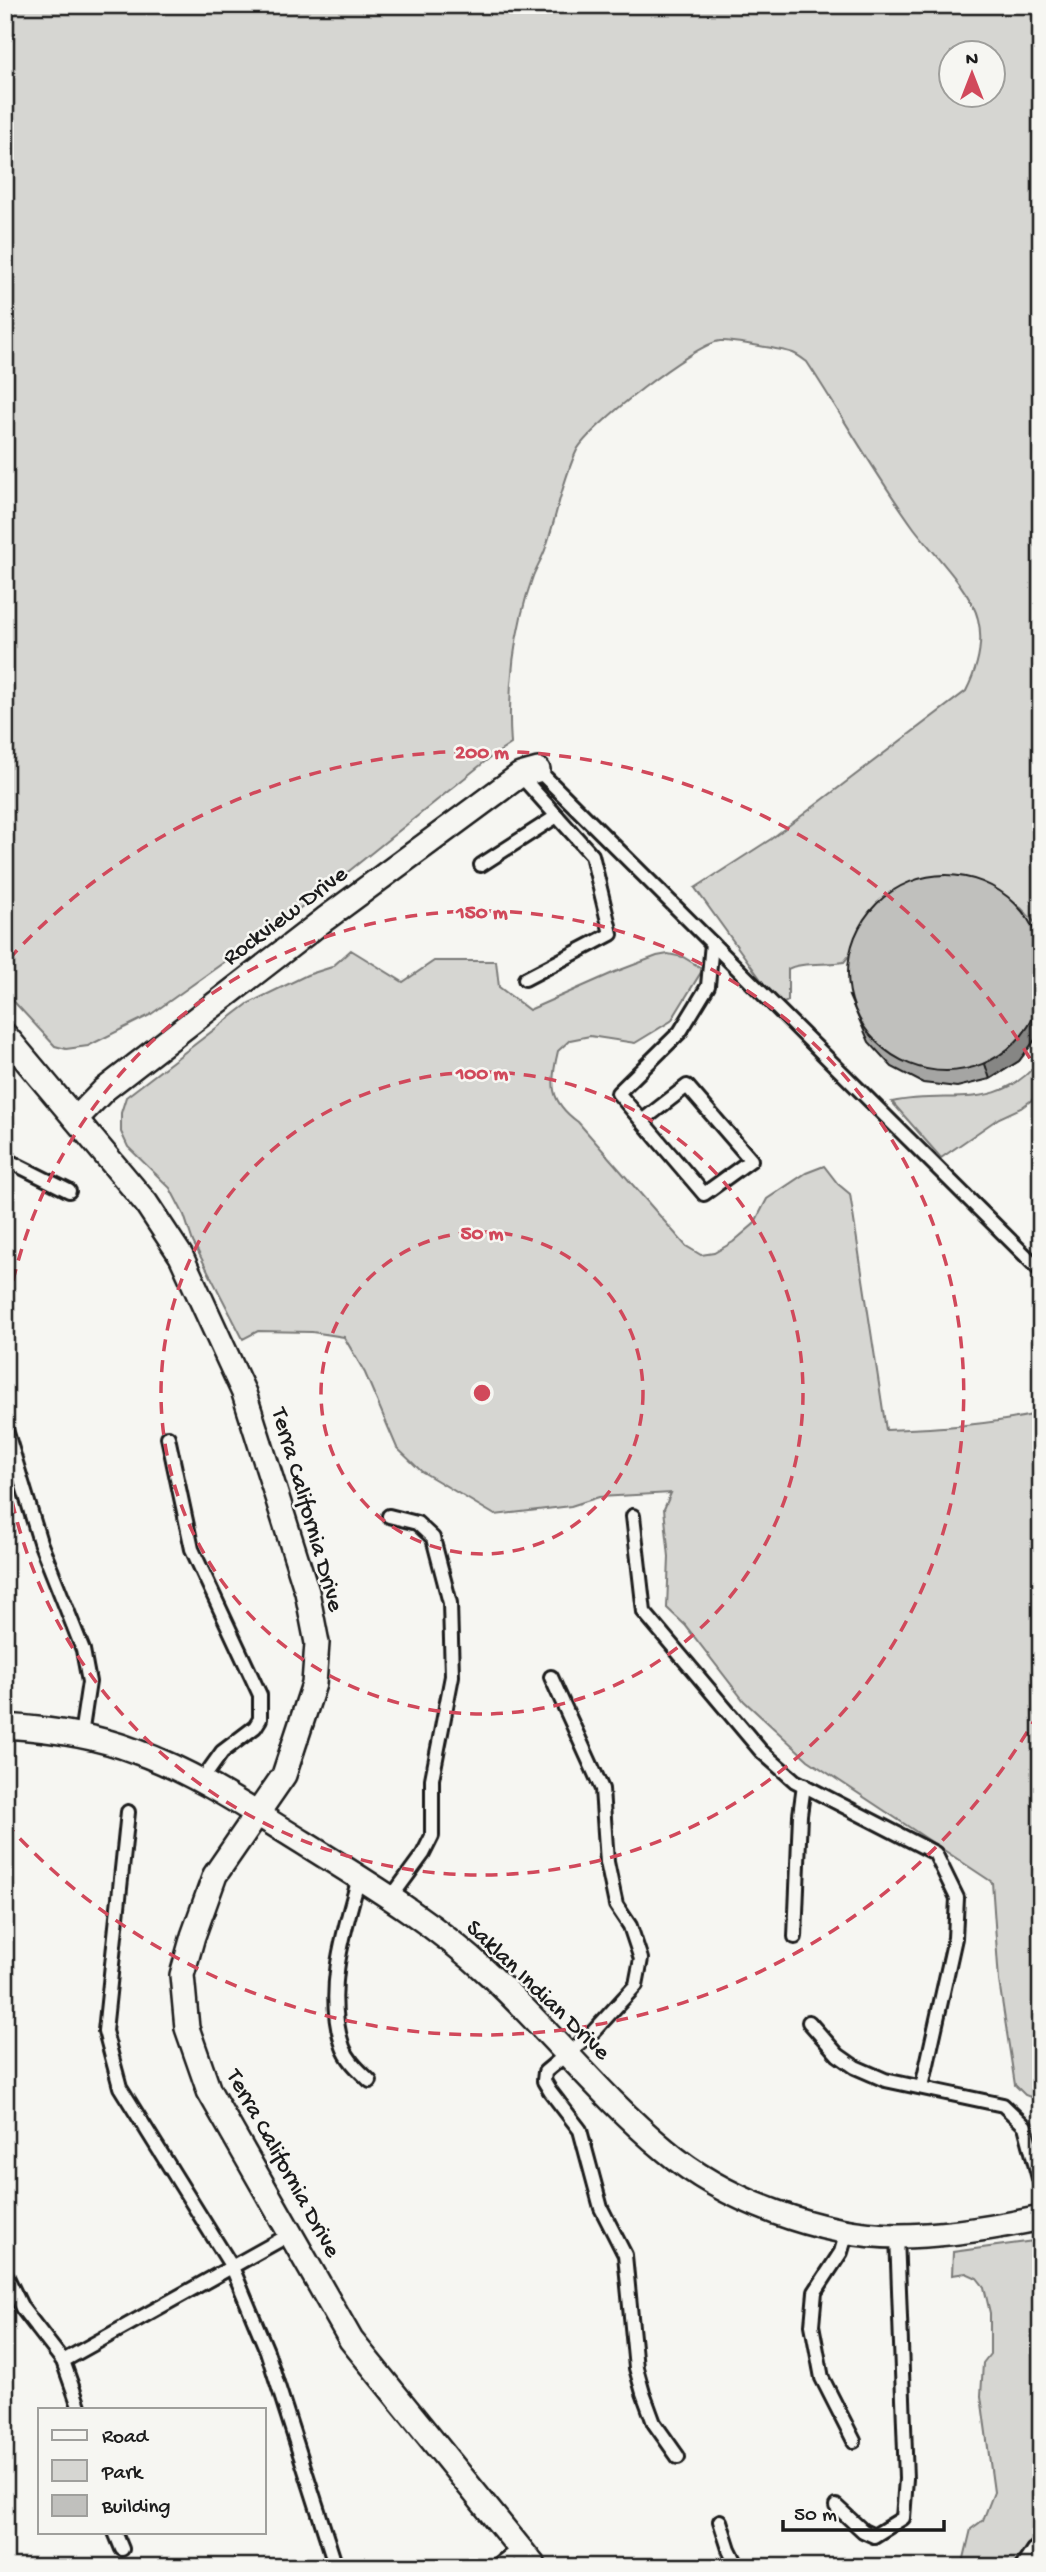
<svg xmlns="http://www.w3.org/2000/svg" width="1046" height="2572" font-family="'Gochi Hand',sans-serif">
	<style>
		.green { fill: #d6d6d2; stroke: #797977; stroke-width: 2; fill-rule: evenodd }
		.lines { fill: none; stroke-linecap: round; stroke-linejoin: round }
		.service-casing { stroke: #1c1c1c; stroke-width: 18 }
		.minor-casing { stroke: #1c1c1c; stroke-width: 28 }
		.service { stroke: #f6f6f2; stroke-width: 12 }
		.minor { stroke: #f6f6f2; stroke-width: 23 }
		.wall { fill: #a5a5a3; stroke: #1c1c1c; stroke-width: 2 }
		.shaded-wall { fill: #868684; stroke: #1c1c1c; stroke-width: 2 }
		.building { fill: #c0c0bd; stroke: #1c1c1c; stroke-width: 2 }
		.ring { fill: none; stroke: #d1495b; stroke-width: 3.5; stroke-dasharray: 12 9 }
		.labels { text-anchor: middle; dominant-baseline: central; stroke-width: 5; stroke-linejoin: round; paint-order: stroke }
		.street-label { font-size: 24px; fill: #1c1c1c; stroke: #f6f6f2 }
		.centre { fill: #d1495b; stroke: #f6f6f2; stroke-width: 3.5 }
		.ring-label { font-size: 21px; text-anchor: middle; font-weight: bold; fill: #d1495b; stroke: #f6f6f2; stroke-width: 5; stroke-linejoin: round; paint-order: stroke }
	</style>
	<rect width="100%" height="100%" fill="#f6f6f2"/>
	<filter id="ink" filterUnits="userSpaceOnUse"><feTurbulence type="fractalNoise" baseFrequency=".0143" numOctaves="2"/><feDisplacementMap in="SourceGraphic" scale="14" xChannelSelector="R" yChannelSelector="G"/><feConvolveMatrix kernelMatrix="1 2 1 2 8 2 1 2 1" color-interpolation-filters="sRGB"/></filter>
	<g filter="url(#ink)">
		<g class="green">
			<path d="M5 5H1041V929L1021 908 1004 898 853 951 844 962C829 965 798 962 788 969V1001L782 1004 775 999 695 888 771 839 966 691C977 669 984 643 978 619 972 592 932 552 914 528 875 474 843 417 807 362 803 359 798 355 793 353 785 350 729 340 720 341 694 344 589 427 577 450 562 481 557 515 546 547 543 557 537 566 533 576 514 629 507 689 511 744L487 760 328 888 150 1015 88 1046 66 1049 55 1046 5 992ZM951 52H993V94H951Z"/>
			<path d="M351 950 403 982 434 961H496L499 987 529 1010 615 972 657 956 668 954 683 957 703 969 671 1021 635 1043 590 1036 570 1040 558 1051C550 1084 549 1101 578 1122L686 1246 701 1255 714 1253 733 1242 754 1224 767 1199 806 1173 824 1166 838 1184 850 1194 886 1430C938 1428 990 1425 1041 1413V2101L1025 2095 1015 2085 999 1981 992 1882 808 1760 744 1701 685 1625 667 1608 669 1557 664 1509 671 1493 599 1497 571 1506 495 1515 421 1471 397 1448 365 1373 344 1337 312 1332 258 1331 243 1339 193 1242 184 1215 170 1188 128 1147 121 1132V1113L126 1097 249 1003 307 975 332 967Z"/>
			<path d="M1041 1059V1093L1021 1108 999 1118 941 1158 892 1102C951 1089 997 1115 1041 1059Z"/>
			<polygon points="1041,2240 1041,2567 962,2567 971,2529 983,2520 994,2492 981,2396 983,2363 990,2354 990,2313 984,2287 977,2278 966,2273 952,2275 953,2252"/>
		</g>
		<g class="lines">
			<g class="service-casing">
				<g id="service">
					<polyline points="538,770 1041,1271"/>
					<polyline points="520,775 592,855 611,934 525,979"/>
					<polyline points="481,865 557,816"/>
					<polyline points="642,1121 687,1086 751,1160 704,1194 618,1093 680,1032 708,986 712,943"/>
					<polyline points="5,1159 69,1191"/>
					<polyline points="5,1426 40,1542 83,1650 89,1682 81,1735"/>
					<polyline points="168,1437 192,1549 260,1695 260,1719 255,1727 222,1752 202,1780"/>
					<polyline points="389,1516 417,1523 433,1538 450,1603 452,1676 432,1779 432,1836 423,1854 390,1899"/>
					<polyline points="633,1516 644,1612 761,1751 795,1781 935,1853 957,1898 955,1938 922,2087"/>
					<polyline points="551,1677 602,1789 607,1862 616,1905 630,1926 641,1959 636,1985 593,2032 545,2072 544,2081 550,2091 580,2130 601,2208 625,2255 636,2368 643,2393 654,2423 678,2457"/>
					<polyline points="128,1812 105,2031 120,2087 232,2267 267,2351 336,2567"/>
					<path d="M359 1878C344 1931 324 1992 343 2047 348 2061 360 2071 370 2081"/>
					<polyline points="795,1937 800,1815 804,1785"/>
					<polyline points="809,2022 838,2055 855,2067 885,2080 1003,2105 1025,2126 1041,2186"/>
					<polyline points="847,2232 841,2252 815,2292 812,2325 822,2378 854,2441"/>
					<polyline points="5,2273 22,2308 63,2361 80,2409"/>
					<polyline points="63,2361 289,2235"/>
					<polyline points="836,2506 863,2531 874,2536 903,2518 906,2479 897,2236"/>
					<polyline points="720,2521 729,2549 738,2567"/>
					<polyline points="115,2532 122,2549"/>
					<polyline points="495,2567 520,2548"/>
					<polyline points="1022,2567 1033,2550 1041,2544"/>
				</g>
			</g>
			<g class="minor-casing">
				<g id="minor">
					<polyline points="5,1035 146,1203 181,1256 244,1393 307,1592 317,1643 314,1684 284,1775 215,1875 193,1936 182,1975 187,2028 209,2091 351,2340 535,2567"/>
					<polyline points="76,1119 104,1090 325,919 520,775 538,770"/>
					<path d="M5 1726C49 1729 94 1735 135 1751 196 1773 249 1809 304 1843 368 1883 435 1923 490 1975 550 2031 601 2097 665 2150 724 2200 820 2236 898 2236 946 2236 994 2228 1041 2218"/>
				</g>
			</g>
			<use href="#service" class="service"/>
			<use href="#minor" class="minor"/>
		</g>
		<polygon class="wall" points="849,996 1040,1033 1019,1061 990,1079 957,1087 923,1083 892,1067 869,1042"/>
		<polygon class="shaded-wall" points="1041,997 1040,1033 1019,1061 990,1079 985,1064"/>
		<circle class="building" cx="946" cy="973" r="98"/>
	</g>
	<g class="ring">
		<circle cx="482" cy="1393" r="161"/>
		<circle cx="482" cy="1393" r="321"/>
		<path d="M5 1322A482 482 0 1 1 5 1464"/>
		<path d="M1038 1714A642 642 0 0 1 9 1827M9 959A642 642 0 0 1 1038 1072"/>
	</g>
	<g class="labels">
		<g class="street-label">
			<text transform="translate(286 917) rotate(-37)">Rockview Drive</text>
			<text transform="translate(306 1510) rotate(74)">Terra California Drive</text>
			<text transform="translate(537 1991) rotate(44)">Saklan Indian Drive</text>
			<text transform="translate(282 2164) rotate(61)">Terra California Drive</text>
		</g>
	</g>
	<circle cx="482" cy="1393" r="10" class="centre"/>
	<g class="ring-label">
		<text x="482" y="758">200 m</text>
		<text x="482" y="918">150 m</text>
		<text x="482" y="1079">100 m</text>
		<text x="482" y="1239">50 m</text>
	</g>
	<rect width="1046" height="2572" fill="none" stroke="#f6f6f2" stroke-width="28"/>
	<rect x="14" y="14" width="1018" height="2544" fill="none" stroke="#1c1c1c" stroke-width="2.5" filter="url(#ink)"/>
	<rect x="38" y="2408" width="228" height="126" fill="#f6f6f2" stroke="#9f9f9c" stroke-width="2"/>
	<rect x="52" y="2430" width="35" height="10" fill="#f6f6f2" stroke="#9f9f9c" stroke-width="2"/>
	<text x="102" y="2442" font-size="21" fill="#1c1c1c">Road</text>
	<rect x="52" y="2460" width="35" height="21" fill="#d6d6d2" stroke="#9f9f9c" stroke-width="2"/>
	<text x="102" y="2478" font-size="21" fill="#1c1c1c">Park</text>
	<rect x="52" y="2495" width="35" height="21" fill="#c0c0bd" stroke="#9f9f9c" stroke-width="2"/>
	<text x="102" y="2512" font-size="21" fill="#1c1c1c">Building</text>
	<g transform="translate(972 74)"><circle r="33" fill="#f6f6f2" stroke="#9f9f9c" stroke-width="2"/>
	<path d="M0-5L12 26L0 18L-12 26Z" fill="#d1495b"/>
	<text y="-10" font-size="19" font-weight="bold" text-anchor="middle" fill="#1c1c1c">N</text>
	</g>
	<path d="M783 2520v10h161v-10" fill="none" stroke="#1c1c1c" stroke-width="3.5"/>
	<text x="794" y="2520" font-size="21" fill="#1c1c1c" stroke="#f6f6f2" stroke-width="5" paint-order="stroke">50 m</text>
</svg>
